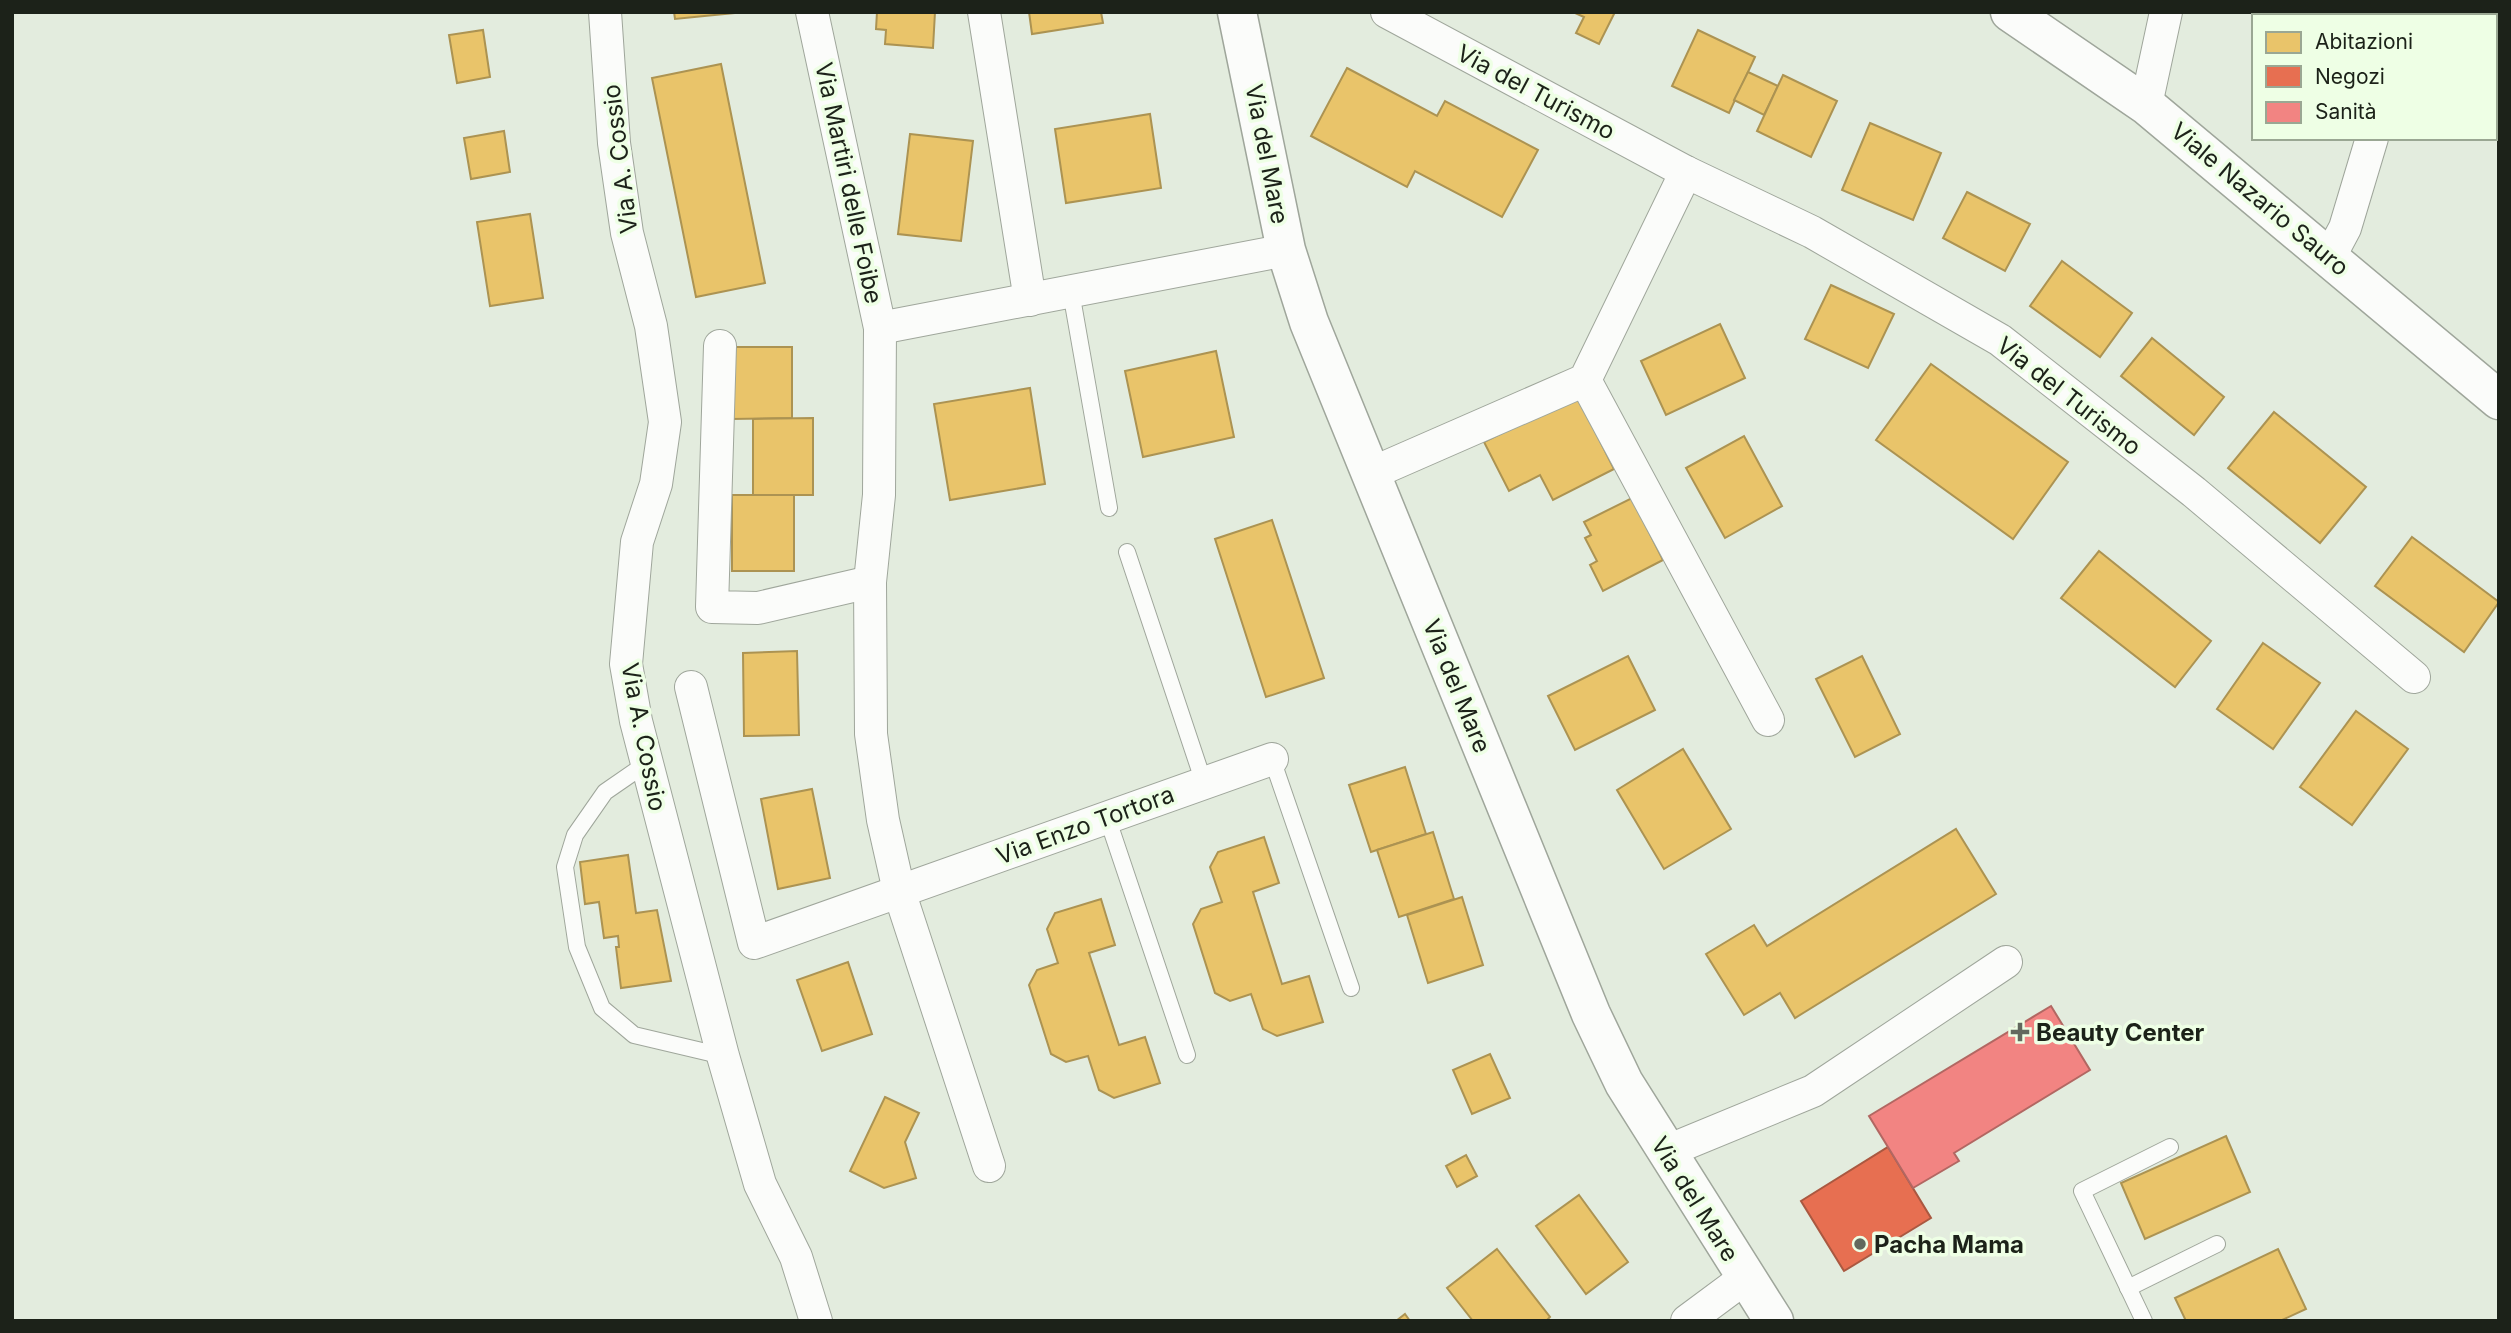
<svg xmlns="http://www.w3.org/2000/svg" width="2511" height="1333" font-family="Inter,sans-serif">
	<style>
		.homes { fill: #e9c46a; stroke: #ac9352; stroke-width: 2 }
		.shops { fill: #e76f51; stroke: #aa5840; stroke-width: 2 }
		.health { fill: #f28482; stroke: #b26762; stroke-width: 2 }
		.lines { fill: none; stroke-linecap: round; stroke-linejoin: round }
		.lane-casing { stroke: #9fa69b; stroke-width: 18 }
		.street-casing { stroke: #9fa69b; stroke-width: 34 }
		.secondary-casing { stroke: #9fa69b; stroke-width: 41 }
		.lane { stroke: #fbfcfa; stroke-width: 16 }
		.street { stroke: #fbfcfa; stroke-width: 32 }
		.secondary { stroke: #fbfcfa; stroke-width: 38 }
		.poi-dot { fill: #62695e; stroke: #eeffe5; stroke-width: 2.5 }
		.labels { text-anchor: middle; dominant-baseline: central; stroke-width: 7; stroke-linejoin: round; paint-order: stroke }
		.street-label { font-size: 24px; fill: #1c2219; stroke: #eeffe5 }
		.poi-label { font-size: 24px; font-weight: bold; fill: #1c2219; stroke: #eeffe5; text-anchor: start }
	</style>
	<rect width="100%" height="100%" fill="#e3ecde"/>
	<g class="homes">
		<polygon points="674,12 734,12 734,13 675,19"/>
		<polygon points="877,12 935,12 933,48 885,44 886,30 876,29"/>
		<polygon points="1029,12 1101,12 1103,23 1032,34"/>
		<polygon points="1573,12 1615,12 1599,44 1576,33 1584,17"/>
		<polygon points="483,30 490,77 457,83 449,35"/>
		<polygon points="1698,30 1755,57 1729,113 1672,86"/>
		<polygon points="721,64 765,283 696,297 652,78"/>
		<polygon points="1347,68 1437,116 1445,101 1538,150 1502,217 1415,171 1407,187 1311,136"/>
		<polygon points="1748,72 1778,86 1764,115 1734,100"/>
		<polygon points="1783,75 1837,101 1811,157 1757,131"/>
		<polygon points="1150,114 1161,188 1066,203 1055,129"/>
		<polygon points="1870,123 1941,153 1913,220 1842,190"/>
		<polygon points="504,131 510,172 471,179 464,138"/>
		<polygon points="910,134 973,141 961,241 898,234"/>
		<polygon points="1967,192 2030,224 2005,271 1943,238"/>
		<polygon points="530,214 543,298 490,306 477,222"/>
		<polygon points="2062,261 2132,313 2100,357 2030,306"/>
		<polygon points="1831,285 1894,314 1868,368 1805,339"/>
		<polygon points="1720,324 1745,378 1666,415 1641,361"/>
		<polygon points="2152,338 2224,397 2194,435 2121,376"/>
		<polygon points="730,347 792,347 792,418 731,419"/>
		<polygon points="1216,351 1234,437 1143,457 1125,371"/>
		<polygon points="1931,364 2068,462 2013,539 1876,440"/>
		<polygon points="1030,388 1045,484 950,500 934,404"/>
		<polygon points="1577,395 1614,469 1553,500 1540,475 1509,491 1484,442"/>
		<polygon points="2274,412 2366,487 2320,543 2228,468"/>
		<polygon points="813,418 813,495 753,495 753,419"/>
		<polygon points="1744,436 1782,506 1725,538 1686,468"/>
		<rect x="732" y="495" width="62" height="76"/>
		<polygon points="1632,498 1663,560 1603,591 1590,565 1597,561 1585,538 1591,535 1584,522"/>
		<polygon points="1272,520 1324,678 1266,697 1215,539"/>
		<polygon points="2412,537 2499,602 2464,652 2375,586"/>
		<polygon points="2099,551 2211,641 2175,687 2061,598"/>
		<polygon points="2263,643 2320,683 2273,749 2217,709"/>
		<polygon points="797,651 799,735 744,736 743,653"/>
		<polygon points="1628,656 1655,710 1575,750 1548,696"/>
		<polygon points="1862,656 1900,734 1855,757 1816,679"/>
		<polygon points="2356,711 2408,749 2352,825 2300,787"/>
		<polygon points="1683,749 1731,829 1664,869 1617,790"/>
		<polygon points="1405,767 1426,834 1371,852 1349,785"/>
		<polygon points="812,789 830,878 778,889 761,799"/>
		<polygon points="1956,829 1996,894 1795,1018 1780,993 1744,1015 1706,954 1754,925 1767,946"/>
		<polygon points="1433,832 1454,899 1399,917 1377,850"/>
		<polygon points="1264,837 1279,883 1253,892 1282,984 1309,976 1323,1022 1277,1036 1263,1029 1251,994 1230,1001 1215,993 1193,924 1201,909 1222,902 1210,867 1218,852"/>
		<polygon points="628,855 636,913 657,910 671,981 621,988 616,947 619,947 618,936 604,938 599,902 585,904 580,862"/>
		<polygon points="1462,897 1483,965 1428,983 1407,915"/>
		<polygon points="1101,899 1115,945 1089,953 1119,1045 1145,1037 1160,1083 1114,1098 1099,1090 1088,1056 1066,1062 1051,1054 1029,985 1037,970 1058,963 1047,929 1055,913"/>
		<polygon points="848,962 872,1034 822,1051 797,980"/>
		<polygon points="1490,1054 1510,1098 1472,1114 1453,1070"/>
		<polygon points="885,1097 919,1113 905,1142 916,1178 884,1188 850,1171"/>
		<polygon points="2226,1136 2250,1192 2145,1239 2121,1183"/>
		<polygon points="1466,1155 1477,1176 1457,1187 1446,1166"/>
		<polygon points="1579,1195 1628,1262 1586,1294 1536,1226"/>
		<polygon points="1497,1249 1550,1317 1546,1321 1473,1321 1447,1288"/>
		<polygon points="2278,1249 2306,1309 2280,1321 2186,1321 2175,1298"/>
		<polygon points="1405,1314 1410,1321 1396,1321"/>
	</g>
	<g class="shops">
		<polygon points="2482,12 2499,12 2499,24 2495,23 2495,16 2481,16"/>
		<polygon points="1888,1147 1931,1218 1844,1271 1801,1201"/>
	</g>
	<polygon class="health" points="2051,1006 2090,1070 1954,1153 1959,1161 1913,1188 1869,1116"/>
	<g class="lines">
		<g class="lane-casing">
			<g id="lane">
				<polyline points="2495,69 2499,70"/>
				<polyline points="1071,292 1109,508"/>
				<polyline points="1127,552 1204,783"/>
				<polyline points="1272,759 1351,988"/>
				<polyline points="647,763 605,792 575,835 565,867 577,947 602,1008 634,1035 723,1056"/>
				<polyline points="1107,817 1187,1055"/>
				<polyline points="2128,1288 2217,1244"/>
				<polyline points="2144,1321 2082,1191 2170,1147"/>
			</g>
		</g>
		<g class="street-casing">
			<g id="street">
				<polyline points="605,12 614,143 627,233 651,326 665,422 656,484 637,542 626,664 636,721 723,1056 760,1184 796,1257 816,1321"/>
				<polyline points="812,12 880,328 879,495 870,582 871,734 883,820 899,891 989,1166"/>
				<polyline points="984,12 1030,300"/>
				<polyline points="1387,12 1686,172 1812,232 2000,340 2194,492 2414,677"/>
				<polyline points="2405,16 2405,12"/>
				<polyline points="2146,105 2166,12"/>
				<polyline points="2329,258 2345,228 2372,138"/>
				<polyline points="880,328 1286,250"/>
				<polyline points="720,346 712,607 758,608 870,582"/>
				<polyline points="1585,380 1768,720"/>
				<polyline points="1370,474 1585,380 1686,172"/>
				<polyline points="691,687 754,943 1272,759"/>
				<polyline points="1665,1152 1813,1091 2006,962"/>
				<polyline points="1687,1321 1745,1278"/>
			</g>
		</g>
		<g class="secondary-casing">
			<g id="secondary">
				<polyline points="1237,12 1286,250 1309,322 1591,1014 1624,1083 1774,1321"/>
				<polyline points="2010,12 2146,105 2499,400"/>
			</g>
		</g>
		<use href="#lane" class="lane"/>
		<use href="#street" class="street"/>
		<use href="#secondary" class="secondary"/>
	</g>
	<g class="poi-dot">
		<path d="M2016.5 1021.5h7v7h7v7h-7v7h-7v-7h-7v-7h7z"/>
		<circle cx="1860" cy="1244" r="7"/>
	</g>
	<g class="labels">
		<g class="street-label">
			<text transform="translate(1536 92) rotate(28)">Via del Turismo</text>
			<text transform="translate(1267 154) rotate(79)">Via del Mare</text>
			<text transform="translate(620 159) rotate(-97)">Via A. Cossio</text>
			<text transform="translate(849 183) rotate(78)">Via Martiri delle Foibe</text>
			<text transform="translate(2260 199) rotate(40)">Viale Nazario Sauro</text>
			<text transform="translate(2069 396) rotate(38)">Via del Turismo</text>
			<text transform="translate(1457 686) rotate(68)">Via del Mare</text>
			<text transform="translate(644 737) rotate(79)">Via A. Cossio</text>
			<text transform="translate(1085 825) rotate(-20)">Via Enzo Tortora</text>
			<text transform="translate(1695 1199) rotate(58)">Via del Mare</text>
		</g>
		<g class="poi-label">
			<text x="2036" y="1032">Beauty Center</text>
			<text x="1874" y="1244">Pacha Mama</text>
		</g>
	</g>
	<rect width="2511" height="1333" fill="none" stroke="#1c2219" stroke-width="28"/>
	<rect x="2252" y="14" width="245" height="126" fill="#eeffe5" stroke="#9aa793" stroke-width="2"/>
	<rect x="2266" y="32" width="35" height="21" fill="#e9c46a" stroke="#9aa793" stroke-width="2"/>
	<text x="2315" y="49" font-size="21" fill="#1c2219">Abitazioni</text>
	<rect x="2266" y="66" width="35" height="21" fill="#e76f51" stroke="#9aa793" stroke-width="2"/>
	<text x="2315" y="84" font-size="21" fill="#1c2219">Negozi</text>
	<rect x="2266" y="102" width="35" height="21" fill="#f28482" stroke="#9aa793" stroke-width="2"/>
	<text x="2315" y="119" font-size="21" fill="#1c2219">Sanità</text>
</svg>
